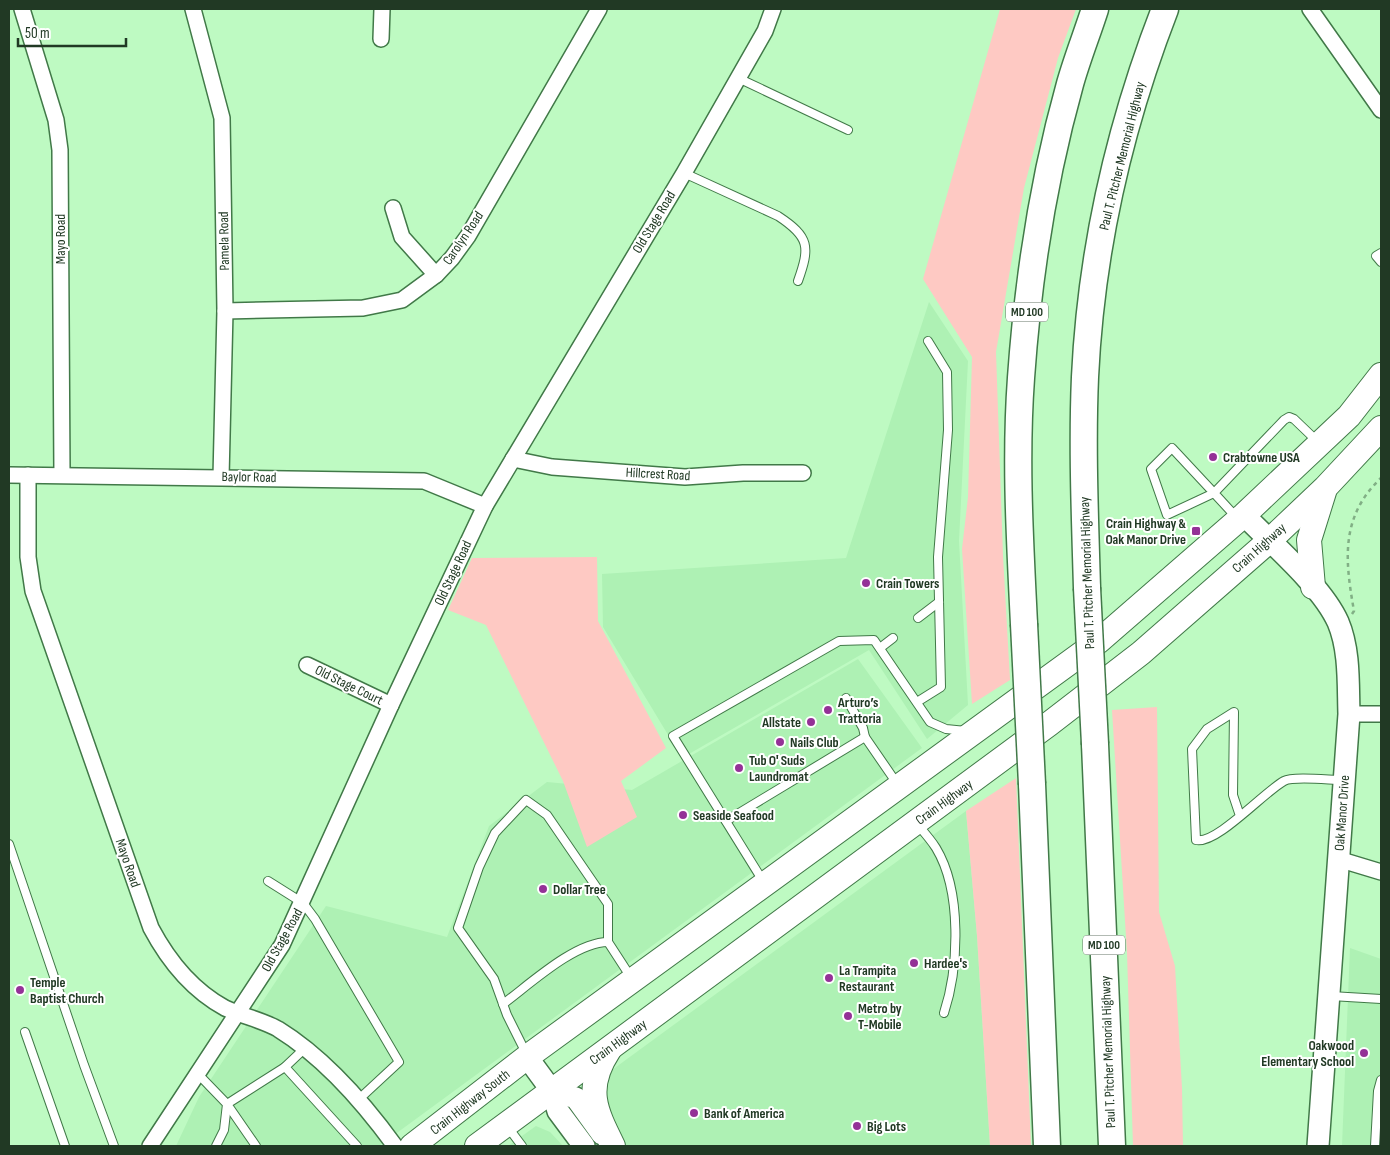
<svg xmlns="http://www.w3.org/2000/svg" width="1390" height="1155" font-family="'Sofia Sans Condensed',sans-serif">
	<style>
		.built { fill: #aef1b4 }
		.green { fill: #fec9c3 }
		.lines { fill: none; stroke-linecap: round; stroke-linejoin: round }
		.lane-casing { stroke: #417948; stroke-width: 10 }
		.street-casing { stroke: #417948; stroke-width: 18 }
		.secondary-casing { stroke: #417948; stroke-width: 24 }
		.primary-casing { stroke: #417948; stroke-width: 26 }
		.highway-casing { stroke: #417948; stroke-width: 29 }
		.path { stroke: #81af85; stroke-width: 2.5; stroke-dasharray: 4 4; stroke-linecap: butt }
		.lane { stroke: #fff; stroke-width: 8 }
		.street { stroke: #fff; stroke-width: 15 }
		.secondary { stroke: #fff; stroke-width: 21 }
		.primary { stroke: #fff; stroke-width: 24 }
		.highway { stroke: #fff; stroke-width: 26 }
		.highway-bridge-casing { stroke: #417948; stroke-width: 29; stroke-linecap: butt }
		.highway-bridge { stroke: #fff; stroke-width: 26 }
		.poi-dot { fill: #943197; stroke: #fff; stroke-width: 2 }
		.labels { text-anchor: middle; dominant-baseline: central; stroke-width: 4; stroke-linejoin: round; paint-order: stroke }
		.shield { fill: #fff; stroke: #647466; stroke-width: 1 }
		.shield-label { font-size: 12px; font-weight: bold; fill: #213924 }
		.street-label { font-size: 14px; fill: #213924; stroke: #fff }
		.poi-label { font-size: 14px; font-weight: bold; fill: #213924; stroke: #fff; text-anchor: start }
	</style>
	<rect width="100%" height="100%" fill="#befac2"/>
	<g class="built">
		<polygon points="929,302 968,361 959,541 968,705 927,739 869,650 682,758 603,627 602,574 846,558"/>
		<polygon points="858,659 922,748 379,1146 176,1146 199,1097 326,906 447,937 489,826 547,782 632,790"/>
		<polygon points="966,811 977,936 990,1146 622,1146 604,1104 612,1070"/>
		<polygon points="1350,948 1381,959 1381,1146 1342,1146"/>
		<polygon points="536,1126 550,1132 563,1146 508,1146"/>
	</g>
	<g class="green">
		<polygon points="1000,9 1076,9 1058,58 1024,188 996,352 1003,556 1010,680 972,704 962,549 968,497 972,357 923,279"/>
		<polygon points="597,557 598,621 666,748 621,781 637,817 587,847 563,781 486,625 448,610 472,558"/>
		<polygon points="1157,707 1159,912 1175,966 1182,1088 1183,1146 1133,1146 1127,953 1112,710"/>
		<polygon points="1016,778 1031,1146 990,1146 977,936 966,811"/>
	</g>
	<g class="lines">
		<g class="lane-casing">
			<g id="lane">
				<polyline points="738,78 848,130"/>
				<path d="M684 173 778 216C810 237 810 247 798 281"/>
				<polyline points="1381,253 1376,256 1381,262"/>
				<polygon points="1172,448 1214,493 1167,515 1151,469"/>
				<polyline points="1237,518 1214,493 1284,420 1289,417 1294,419 1318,442"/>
				<polyline points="918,618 939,602"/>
				<polyline points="880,648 893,638"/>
				<polyline points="846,698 863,728 865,737"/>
				<polyline points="917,702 941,687 938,557 948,430 947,372 928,341"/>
				<path d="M1240 816 1233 795 1234 712 1207 729 1192 749 1196 840C1216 845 1264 792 1284 781 1293 776 1330 780 1342 780"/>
				<polyline points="726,821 865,737 898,785"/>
				<path d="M917 824C924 832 931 840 936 848 962 891 959 967 944 1013"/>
				<polyline points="9,844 84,1065 114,1146"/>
				<polyline points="268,881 303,903 315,919 399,1062 358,1100"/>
				<polyline points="763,881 673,736 839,641 874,640 930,722 946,729 966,731"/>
				<polyline points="1331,996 1381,999"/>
				<path d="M503 1004C530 984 575 942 608 942"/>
				<polyline points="25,1032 65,1146"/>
				<polyline points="304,1049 285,1067 357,1146"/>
				<polyline points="526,1053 507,1015 494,979 458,928 479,867 495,833 526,800 547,815 608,904 608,942 632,979"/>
				<polyline points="198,1074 227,1104 224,1130 216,1146"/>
				<polyline points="507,1126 522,1146"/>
				<polyline points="256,1146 227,1104 285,1067"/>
				<polyline points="1375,1146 1378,1091 1381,1080"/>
			</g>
		</g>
		<g class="street-casing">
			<g id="street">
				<polyline points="22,9 56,120 60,150 62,475"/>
				<polyline points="193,9 222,118 225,311 221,477"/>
				<polyline points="1310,9 1381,110"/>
				<polyline points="381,39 382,9"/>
				<polyline points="393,208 402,237 436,275"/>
				<polyline points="225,311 363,308 402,300 436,275 452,258 468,236 599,9"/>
				<polyline points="513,459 552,467 685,477 743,473 803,473"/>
				<polyline points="9,475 424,481 485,506"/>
				<path d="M28 475V557L33 591 151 928C168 960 192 990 225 1008 242 1016 262 1020 278 1029 325 1058 363 1102 395 1146"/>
				<polyline points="307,665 391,705"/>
				<polyline points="1349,714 1381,714"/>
				<polyline points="1338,859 1381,872"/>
				<polyline points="150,1146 282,945 391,705 485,506 684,173 765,31 773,9"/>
			</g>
		</g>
		<g class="secondary-casing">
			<g id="secondary">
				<path d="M1244 515C1272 544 1322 586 1338 622 1350 650 1348 685 1349 714L1318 1146"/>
				<polyline points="527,1057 552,1091 558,1111 584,1146"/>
				<polyline points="552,1091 576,1098 602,1134"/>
			</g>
		</g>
		<g class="primary-casing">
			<g id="primary">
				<polyline points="1313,587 1309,540 1324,492"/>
				<path d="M609 1050C584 1088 595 1110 613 1146"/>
				<polyline points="412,1146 527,1057 1099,641 1244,515 1349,416 1381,375"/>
				<polyline points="477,1146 1049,724 1141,653 1269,541 1325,488 1381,428"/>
			</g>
		</g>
		<g class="highway-casing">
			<g id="highway">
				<path d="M1087 588C1085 518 1082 447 1085 377 1091 251 1120 125 1165 9"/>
				<path d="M1024 624C1020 542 1015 460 1021 378 1028 279 1043 180 1070 84 1077 59 1087 34 1095 9"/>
				<polyline points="1095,744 1112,1146"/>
				<polyline points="1032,784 1047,1146"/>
			</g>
		</g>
		<path class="path" d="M1352 614 1354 611C1345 560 1340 517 1381 478"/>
		<use href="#lane" class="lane"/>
		<use href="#street" class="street"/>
		<use href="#secondary" class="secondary"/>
		<use href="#primary" class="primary"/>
		<use href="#highway" class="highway"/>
		<g class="highway-bridge-casing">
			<g id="highway-bridge">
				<polyline points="1087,588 1095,744"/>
				<polyline points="1024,624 1032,784"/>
			</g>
		</g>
		<use href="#highway-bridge" class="highway-bridge"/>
	</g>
	<g class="poi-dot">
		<circle cx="1213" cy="457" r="5"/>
		<rect x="1191" y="526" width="10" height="10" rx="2.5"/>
		<circle cx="866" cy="583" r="5"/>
		<circle cx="828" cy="710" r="5"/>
		<circle cx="811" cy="722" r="5"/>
		<circle cx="780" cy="742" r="5"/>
		<circle cx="739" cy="768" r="5"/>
		<circle cx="683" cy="815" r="5"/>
		<circle cx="543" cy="889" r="5"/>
		<circle cx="914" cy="963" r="5"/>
		<circle cx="829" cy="978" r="5"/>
		<circle cx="20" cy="990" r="5"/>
		<circle cx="848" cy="1016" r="5"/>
		<circle cx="1364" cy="1053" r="5"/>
		<circle cx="694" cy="1113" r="5"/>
		<circle cx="857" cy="1126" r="5"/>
	</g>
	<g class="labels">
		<g class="shield">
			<rect x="1006" y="302.5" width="42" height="19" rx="4"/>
			<rect x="1083" y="935.5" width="42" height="19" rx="4"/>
		</g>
		<g class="shield-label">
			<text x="1027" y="312">MD 100</text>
			<text x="1104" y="945">MD 100</text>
		</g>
		<g class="street-label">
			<text transform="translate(1122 156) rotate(-76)">Paul T. Pitcher Memorial Highway</text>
			<text transform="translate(654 222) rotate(-59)">Old Stage Road</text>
			<text transform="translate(463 238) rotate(-56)">Carolyn Road</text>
			<text transform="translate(60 239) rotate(-90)">Mayo Road</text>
			<text transform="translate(224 241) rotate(-91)">Pamela Road</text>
			<text transform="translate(658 474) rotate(3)">Hillcrest Road</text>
			<text transform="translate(249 477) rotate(1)">Baylor Road</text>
			<text transform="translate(1259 548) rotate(-42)">Crain Highway</text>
			<text transform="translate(453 573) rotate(-65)">Old Stage Road</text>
			<text transform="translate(1087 573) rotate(-92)">Paul T. Pitcher Memorial Highway</text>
			<text transform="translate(349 685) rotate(26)">Old Stage Court</text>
			<text transform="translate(944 802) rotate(-36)">Crain Highway</text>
			<text transform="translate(1342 813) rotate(-86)">Oak Manor Drive</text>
			<text transform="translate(128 863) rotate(71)">Mayo Road</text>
			<text transform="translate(282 940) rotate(-61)">Old Stage Road</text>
			<text transform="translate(618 1042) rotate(-36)">Crain Highway</text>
			<text transform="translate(1108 1052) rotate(-92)">Paul T. Pitcher Memorial Highway</text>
			<text transform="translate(470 1102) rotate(-38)">Crain Highway South</text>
		</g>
		<g class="poi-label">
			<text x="1223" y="457">Crabtowne USA</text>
			<text x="1186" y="523" text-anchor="end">Crain Highway &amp;<tspan x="1186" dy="16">Oak Manor Drive</tspan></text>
			<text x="876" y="583">Crain Towers</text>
			<text x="838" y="702">Arturo’s<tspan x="838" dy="16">Trattoria</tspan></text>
			<text x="801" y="722" text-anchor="end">Allstate</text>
			<text x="790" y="742">Nails Club</text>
			<text x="749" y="760">Tub O' Suds<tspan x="749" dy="16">Laundromat</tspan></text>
			<text x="693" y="815">Seaside Seafood</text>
			<text x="553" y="889">Dollar Tree</text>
			<text x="924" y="963">Hardee's</text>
			<text x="839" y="970">La Trampita<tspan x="839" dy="16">Restaurant</tspan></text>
			<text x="30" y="982">Temple<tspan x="30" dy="16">Baptist Church</tspan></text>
			<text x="858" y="1008">Metro by<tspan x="858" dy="16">T-Mobile</tspan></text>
			<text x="1354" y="1045" text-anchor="end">Oakwood<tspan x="1354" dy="16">Elementary School</tspan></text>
			<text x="704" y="1113">Bank of America</text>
			<text x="867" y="1126">Big Lots</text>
		</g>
	</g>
	<rect width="1390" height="1155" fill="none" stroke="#213924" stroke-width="20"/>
	<path d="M18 38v8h108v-8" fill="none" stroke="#213924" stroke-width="2.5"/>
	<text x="25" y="38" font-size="15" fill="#213924" stroke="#ffffff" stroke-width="4" paint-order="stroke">50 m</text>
</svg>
